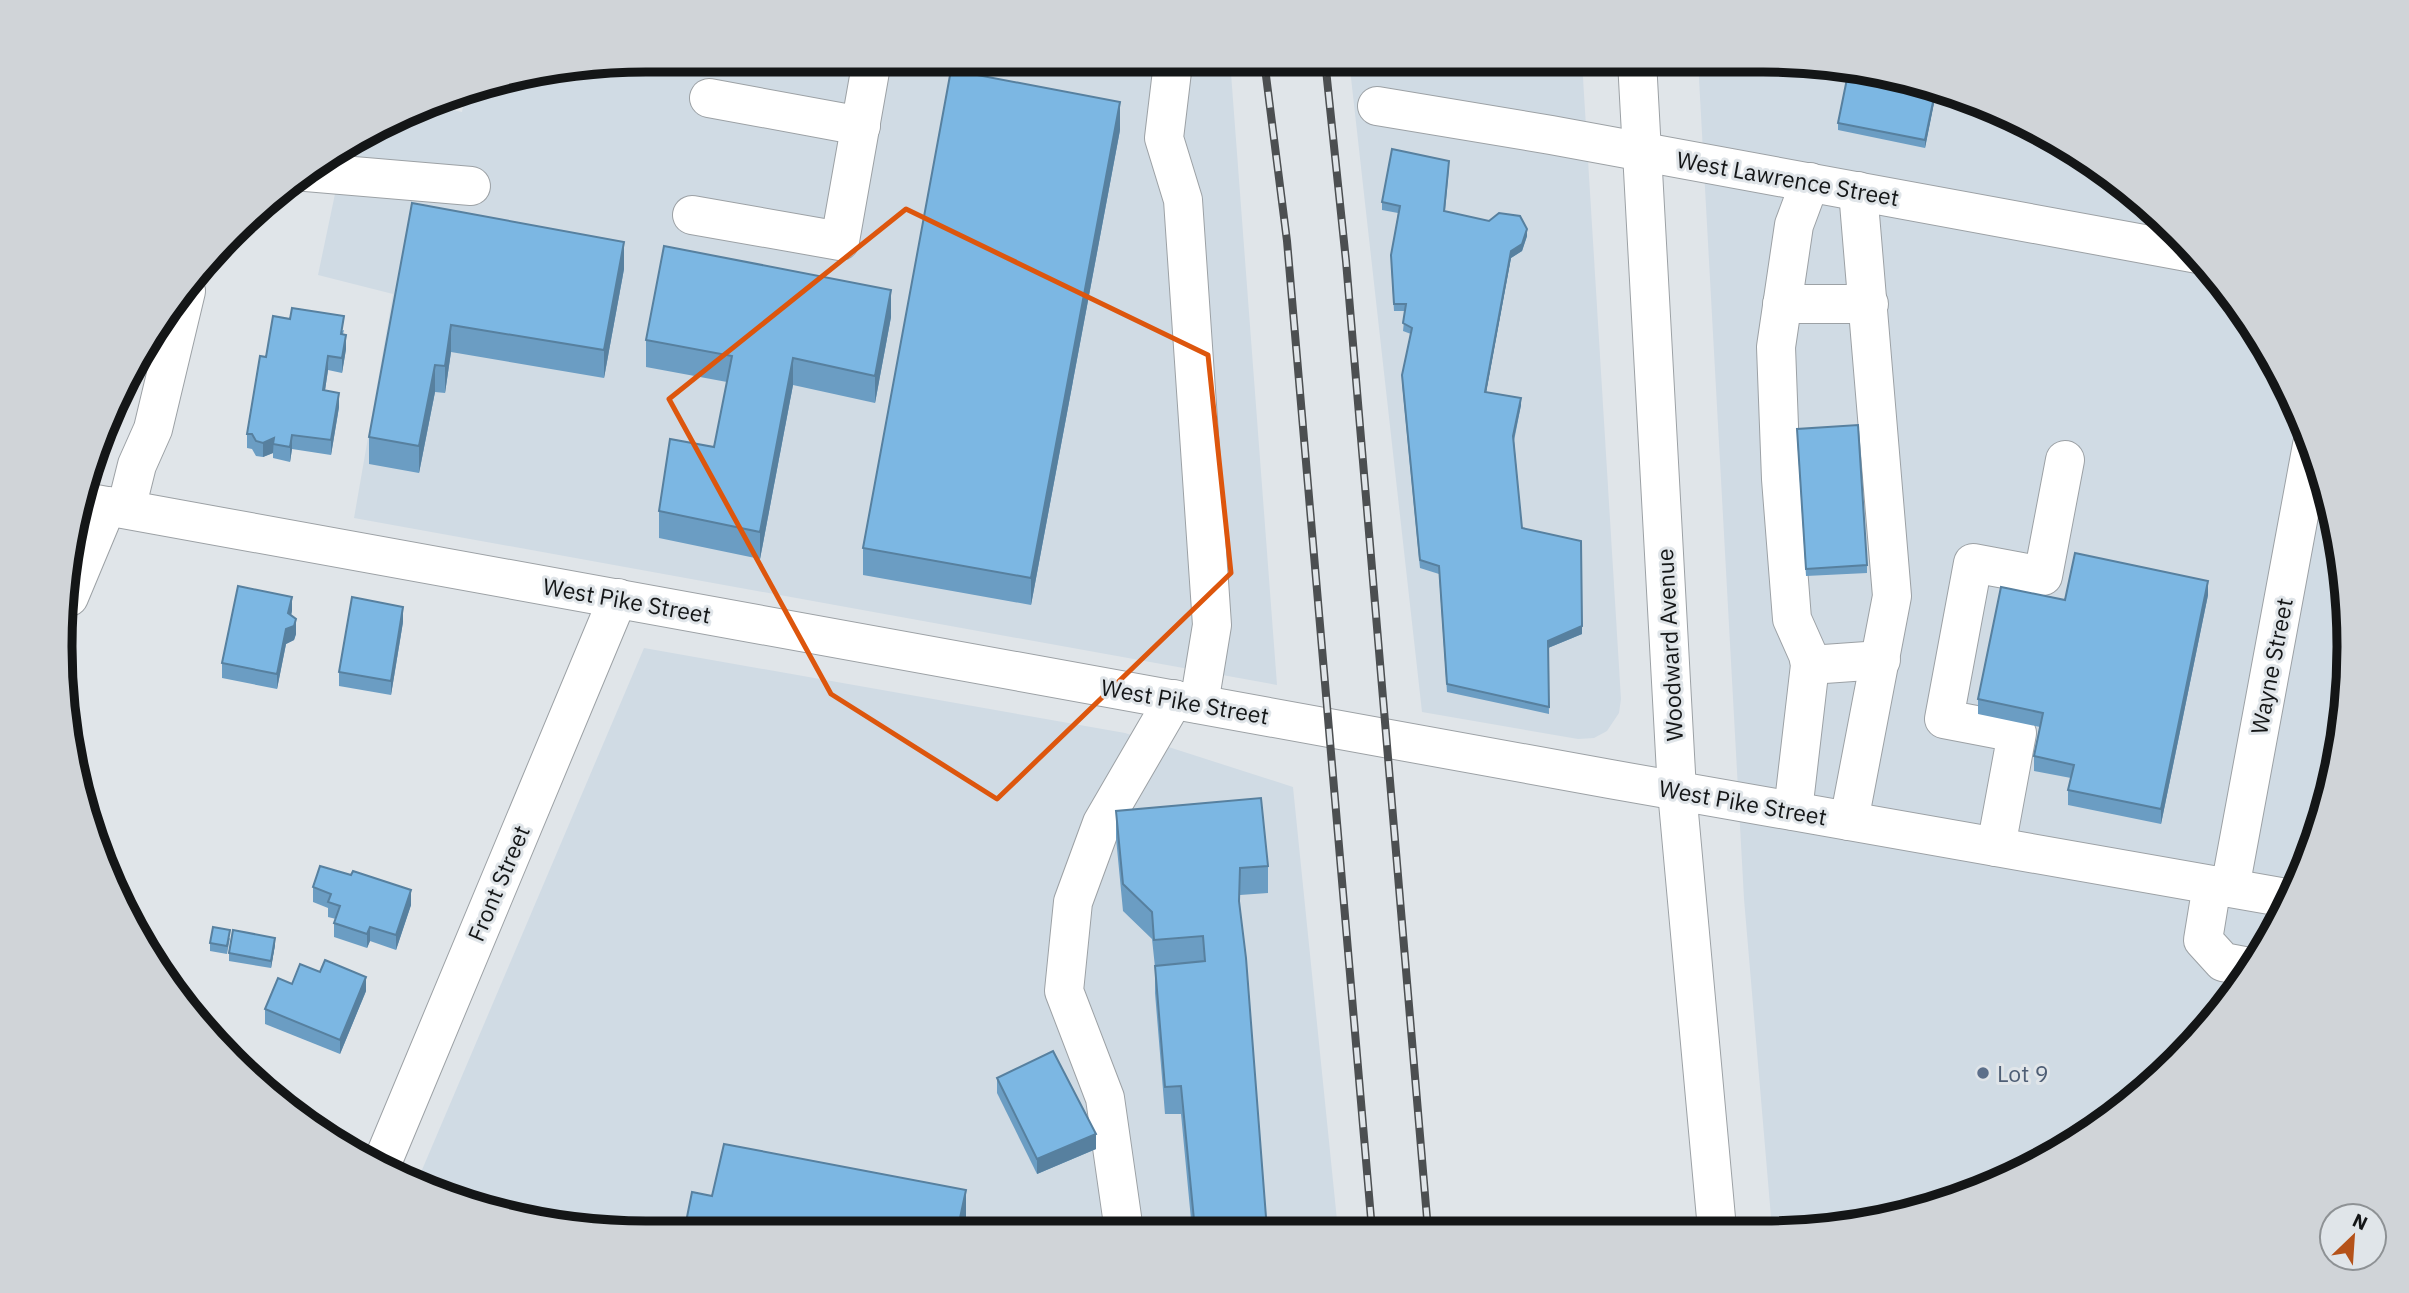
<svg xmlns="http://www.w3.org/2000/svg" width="2409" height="1293" font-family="'IBM Plex Sans',sans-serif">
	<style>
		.built { fill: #d0dbe4 }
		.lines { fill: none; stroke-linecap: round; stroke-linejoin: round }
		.minor-casing { stroke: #9ca1a5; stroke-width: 40 }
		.major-casing { stroke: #9ca1a5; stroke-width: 40 }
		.minor { stroke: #fff; stroke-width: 38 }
		.major { stroke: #fff; stroke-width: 38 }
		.rail-casing { stroke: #4c4f51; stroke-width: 8 }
		.rail { stroke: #e0e5e9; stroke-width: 5; stroke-dasharray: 16; stroke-linecap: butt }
		.wall { fill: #6b9dc3 }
		.shaded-wall { fill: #57809f }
		.building { fill: #7cb7e3; stroke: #57809f; stroke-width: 2 }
		.marked { fill: none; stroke: #dd560d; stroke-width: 5; stroke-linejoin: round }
		.service-dot { fill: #5c6f8a; stroke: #e0e5e9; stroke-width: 2.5 }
		.labels { text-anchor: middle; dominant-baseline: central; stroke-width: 6; stroke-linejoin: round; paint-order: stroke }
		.street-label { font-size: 23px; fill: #141617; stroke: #e0e5e9 }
		.service-label { font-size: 23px; fill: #4e5e75; stroke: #e0e5e9; text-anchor: start }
		.rim { fill: none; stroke: #141617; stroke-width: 9 }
	</style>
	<rect width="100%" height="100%" fill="#e0e5e9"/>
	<g class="built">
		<polygon points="647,60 1230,60 1277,685 354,518 393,294 318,275 344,151 430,105 462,112 466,89"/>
		<polygon points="1349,60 1582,61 1621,699 1619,713 1607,731 1594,738 1578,739 1422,712"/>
		<polygon points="1698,61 1800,61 1915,80 2022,120 2120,181 2204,260 2271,353 2318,458 2345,570 2348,685 2329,799 2289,906 2204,1033 2120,1112 1987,1189 1840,1228 1772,1229 1744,899"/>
		<polygon points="644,648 1125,733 1293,787 1338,1230 609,1232 494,1213 416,1184"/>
	</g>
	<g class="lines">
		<g class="minor-casing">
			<g id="minor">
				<polyline points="1173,63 1164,138 1183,200 1212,625 1199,704"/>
				<polyline points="709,98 861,126"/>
				<polyline points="1377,106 1551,135 2198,254"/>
				<polyline points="306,172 471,186"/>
				<polyline points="692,215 840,241 872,60"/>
				<polyline points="1782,304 1869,304"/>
				<polyline points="79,501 1610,779 2292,899"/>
				<polyline points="126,509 137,465 153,429 186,291"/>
				<polyline points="69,597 107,506"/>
				<polyline points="1810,665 1881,660"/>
				<polyline points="1793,811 1810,665 1808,655 1792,619 1781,479 1776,347 1794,225 1810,182"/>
				<polyline points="1849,821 1892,596 1858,191"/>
				<polyline points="1996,847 2017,733 1944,719 1973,563 2043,576 2065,460"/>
				<polyline points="2212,885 2203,940 2223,962 2249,967"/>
				<polyline points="2230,888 2312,445"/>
				<polyline points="380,1168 618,598"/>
				<polyline points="1124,1231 1105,1098 1064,991 1073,902 1102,823 1174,699"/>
			</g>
		</g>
		<g class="major-casing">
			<polyline id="major" points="1637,61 1677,791 1717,1229"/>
		</g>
		<use href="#minor" class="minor"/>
		<use href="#major" class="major"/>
		<g class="rail-casing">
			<g id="rail">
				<polyline points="1264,60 1287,241 1372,1230"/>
				<polyline points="1325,60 1346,261 1428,1230"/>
			</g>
		</g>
		<use href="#rail" class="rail"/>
	</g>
	<g class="wall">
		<polygon points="1915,80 1937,88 1925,148 1838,130 1838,123"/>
		<polygon points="1120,130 1031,605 863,575 863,548"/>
		<polygon points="1449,168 1445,211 1527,236 1522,251 1511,258 1486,392 1521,405 1514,441 1522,528 1582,634 1548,648 1549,714 1447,692 1439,574 1420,568 1402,383 1402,375 1411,334 1403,331 1405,311 1394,311 1391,262 1398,213 1382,210 1382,202"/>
		<polygon points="412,203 624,269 604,378 451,352 445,393 435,392 419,473 369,464 369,437"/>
		<polygon points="891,317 875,403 793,385 760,559 659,538 659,511 714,447 727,382 646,367 646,340"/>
		<polygon points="344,330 343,334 346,349 342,373 328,370 325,390 339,407 331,455 292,449 290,462 273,458 273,453 263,457 256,456 252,449 247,448 247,434 266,357"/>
		<polygon points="1797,436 1867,565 1867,573 1806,576"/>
		<polygon points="2208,595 2161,824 2068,805 2068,790 2071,778 2034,771 2034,756 2040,727 1978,714 1978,699 2065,600"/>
		<polygon points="292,611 291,615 296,634 294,640 286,644 277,689 222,678 222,663"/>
		<polygon points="403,622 391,695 339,686 339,672"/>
		<polygon points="1116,811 1268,866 1268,893 1240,895 1239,906 1267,1230 1192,1230 1181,1114 1165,1114 1155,993 1155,967 1152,939 1123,911 1116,838"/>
		<polygon points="313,887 411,905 396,950 370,941 367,948 334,937 334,923 336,919 328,917 328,908 313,902"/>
		<polygon points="230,938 227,954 210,951 210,943"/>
		<polygon points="275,945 271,968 229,961 229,953"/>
		<polygon points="292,984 366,991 340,1054 265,1024 265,1009"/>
		<polygon points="997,1078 1096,1149 1037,1174 997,1093"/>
	</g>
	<g class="shaded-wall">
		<polygon points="1936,88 1937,88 1925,148 1925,140"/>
		<polygon points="1120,102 1120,130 1031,605 1031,578"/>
		<polygon points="1527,229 1527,236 1522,251 1511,258 1485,399 1485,392 1511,251"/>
		<polygon points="624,242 624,269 604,378 604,350"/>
		<polygon points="891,290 891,317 875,403 875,376"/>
		<polygon points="451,325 451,352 445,393 445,366"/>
		<polygon points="346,335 346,349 342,373 342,358"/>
		<polygon points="328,356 328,370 323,404 323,390"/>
		<polygon points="793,358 793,385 760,559 760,532"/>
		<polygon points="435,365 435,392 419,473 419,446"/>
		<polygon points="339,393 339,407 331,455 331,440"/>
		<polygon points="1521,398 1521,405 1513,443 1513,436"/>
		<polygon points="292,435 292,449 290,462 290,447"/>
		<polygon points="274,438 273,453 263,457 263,443"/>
		<polygon points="2208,581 2208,595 2161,824 2161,809"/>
		<polygon points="292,597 292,611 288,628 288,613"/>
		<polygon points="403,607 403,622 391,695 391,681"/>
		<polygon points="296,619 296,634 294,640 286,644 277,689 277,674 286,629"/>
		<polygon points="1582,626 1582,634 1548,648 1548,641"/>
		<polygon points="411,890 411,905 396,950 396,935"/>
		<polygon points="370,927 370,941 367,948 367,934"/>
		<polygon points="275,938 275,945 271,968 271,961"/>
		<polygon points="366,977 366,991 340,1054 340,1040"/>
		<polygon points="1096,1134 1096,1149 1037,1174 1037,1159"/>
		<polygon points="966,1190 966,1217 963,1231 960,1218"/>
	</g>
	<g class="building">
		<polygon points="1849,69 1915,80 1936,88 1925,140 1838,123"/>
		<polygon points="951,70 1120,102 1031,578 863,548"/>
		<polygon points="1392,149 1449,161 1444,211 1489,221 1499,213 1520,216 1527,229 1522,244 1511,251 1485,392 1521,398 1513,436 1522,528 1581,541 1582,626 1548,641 1549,707 1447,684 1439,566 1420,560 1402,375 1412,328 1403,323 1406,304 1394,304 1391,255 1400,206 1382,202"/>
		<polygon points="412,203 624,242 604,350 451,325 445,366 435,365 419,446 369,437"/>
		<polygon points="664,246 891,290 875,376 793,358 760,532 659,511 670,439 714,447 732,356 646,340"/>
		<polygon points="292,308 344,316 341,334 346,335 342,358 328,356 323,390 339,393 331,440 292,435 290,447 273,444 274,438 263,443 256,441 252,434 247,434 260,356 266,357 273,316 290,319"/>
		<polygon points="1858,425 1867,565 1806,569 1797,429"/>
		<polygon points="2075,553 2208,581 2161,809 2068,790 2074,765 2034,756 2043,713 1978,699 2001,587 2065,600"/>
		<polygon points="238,586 292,597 288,613 296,619 294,626 286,629 277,674 222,663"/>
		<polygon points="352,597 403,607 391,681 339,672"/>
		<polygon points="1261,798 1268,866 1240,868 1239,901 1246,958 1267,1230 1195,1230 1181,1086 1165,1087 1155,966 1205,961 1203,936 1154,940 1152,912 1123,884 1116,811"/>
		<polygon points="320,866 351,875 353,871 411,890 396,935 370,927 367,934 334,923 340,906 328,902 331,894 313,887"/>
		<polygon points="213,927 230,930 227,946 210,943"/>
		<polygon points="233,930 275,938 271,961 229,953"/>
		<polygon points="325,960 366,977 340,1040 265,1009 278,978 292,984 300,964 320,972"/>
		<polygon points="1053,1051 1096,1134 1037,1159 997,1078"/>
		<polygon points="724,1144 966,1190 960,1218 986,1223 985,1231 684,1232 692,1192 712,1196"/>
	</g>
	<path class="marked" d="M906 209 1208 355 1231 573 997 799 831 694 669 399Z"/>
	<circle class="service-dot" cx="1983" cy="1073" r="7"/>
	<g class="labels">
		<g class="street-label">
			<text transform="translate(1788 178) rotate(10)">West Lawrence Street</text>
			<text transform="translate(627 600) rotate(10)">West Pike Street</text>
			<text transform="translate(1669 645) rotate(-93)">Woodward Avenue</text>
			<text transform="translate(2271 666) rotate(-79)">Wayne Street</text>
			<text transform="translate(1185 701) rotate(10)">West Pike Street</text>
			<text transform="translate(1743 802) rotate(10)">West Pike Street</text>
			<text transform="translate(498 883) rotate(-67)">Front Street</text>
		</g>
		<g class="service-label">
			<text x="1997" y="1073">Lot 9</text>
		</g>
	</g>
	<path d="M0 0H2409V1293H0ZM646 72H1763A574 574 0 0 1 2337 646V647A574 574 0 0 1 1763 1221H646A574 574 0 0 1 72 647V646A574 574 0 0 1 646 72Z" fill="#d0d4d8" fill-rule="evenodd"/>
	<path class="rim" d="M646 72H1763A574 574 0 0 1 2337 646V647A574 574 0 0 1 1763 1221H646A574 574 0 0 1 72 647V646A574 574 0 0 1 646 72Z"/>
	<g transform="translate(2353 1237) rotate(25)"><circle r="33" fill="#e0e5e9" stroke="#8e9295" stroke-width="2"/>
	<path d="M0-5L12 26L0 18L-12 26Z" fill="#b55219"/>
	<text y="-10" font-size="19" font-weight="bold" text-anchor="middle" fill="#141617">N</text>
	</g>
</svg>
